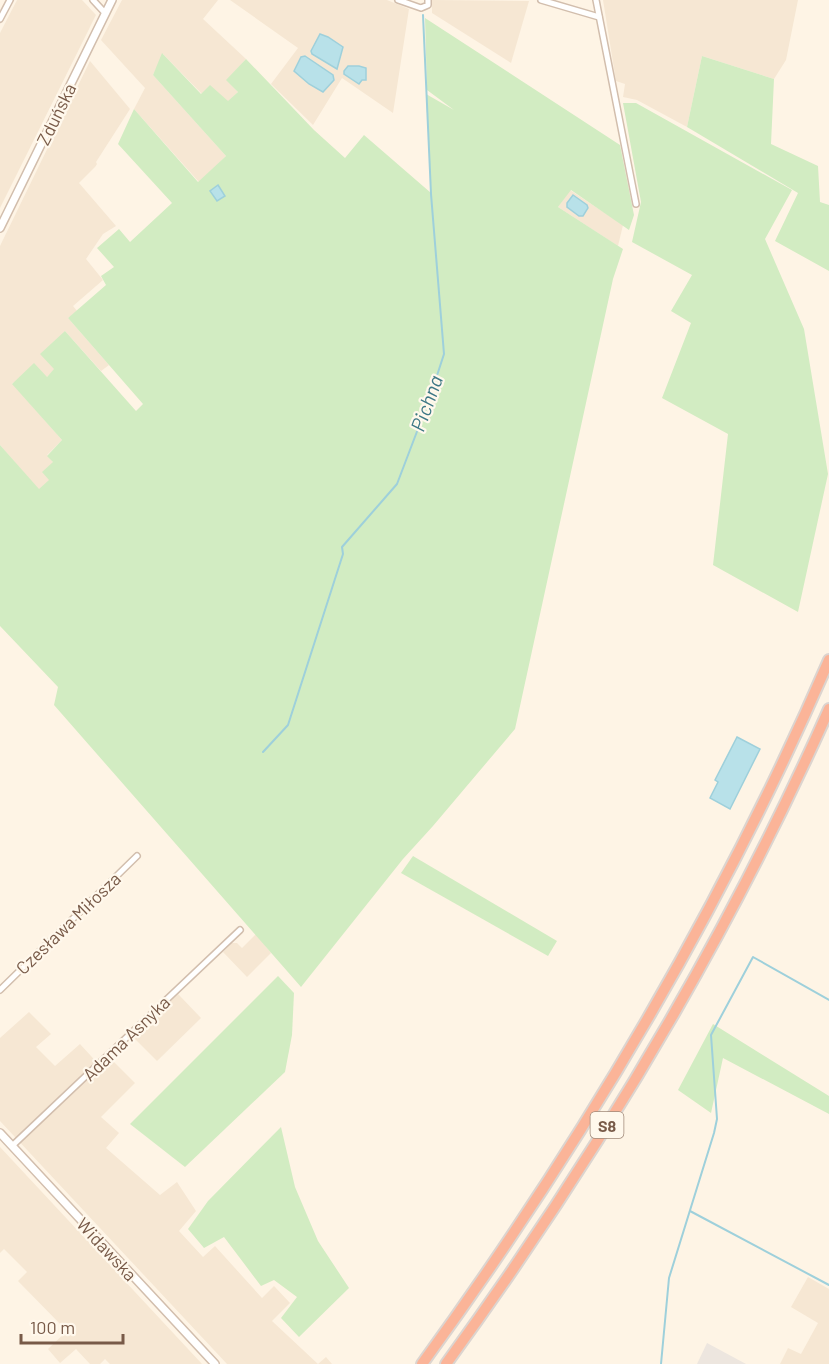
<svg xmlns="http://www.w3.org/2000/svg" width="829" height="1364" font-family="Barlow,sans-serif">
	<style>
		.residential { fill: #f6e7d3 }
		.industrial { fill: #ede6df }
		.green { fill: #d2ecc2 }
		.water { fill: #b8e1e9; stroke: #9ed0db; stroke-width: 1.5 }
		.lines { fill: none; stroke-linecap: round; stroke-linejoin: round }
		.stream { stroke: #9ed0db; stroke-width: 2 }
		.minor-casing { stroke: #d2bead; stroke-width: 8 }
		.tertiary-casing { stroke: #d2bead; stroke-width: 10 }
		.motorway-casing { stroke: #dcd4cf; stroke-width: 14 }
		.minor { stroke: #fff; stroke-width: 5 }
		.tertiary { stroke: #fff; stroke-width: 7 }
		.motorway { stroke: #fbb498; stroke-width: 10 }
		.labels { text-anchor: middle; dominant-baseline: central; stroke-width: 4.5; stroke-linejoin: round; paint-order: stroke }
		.shield { fill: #fff8ec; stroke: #a08979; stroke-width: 1.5 }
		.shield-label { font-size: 16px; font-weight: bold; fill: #785a48 }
		.street-label { font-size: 18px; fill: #785a48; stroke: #fff8ec }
		.water-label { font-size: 20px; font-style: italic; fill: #3e7886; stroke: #fff8ec }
	</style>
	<rect width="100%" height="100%" fill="#fef4e5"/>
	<g class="residential">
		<polygon points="17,0 82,0 96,15 0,208 0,33"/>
		<polygon points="122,0 218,0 203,19 246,59 227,80 238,92 228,102 202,94 163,54 153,75 226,156 199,182 134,109 145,88 101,40"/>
		<polygon points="230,0 387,0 409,9 393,113 342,78 313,125 271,84 298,48"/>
		<polygon points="432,0 529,1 511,63 432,13"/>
		<polygon points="603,0 798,0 786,60 774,79 702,56 687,127 637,100 623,97 625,84 616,81"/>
		<polygon points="90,61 130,109 96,162 97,164 95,167 79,183 116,226 103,234 86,259 103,280 73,306 77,311 68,318 109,365 101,371 65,331 54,370 46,378 12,383 62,440 47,455 53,462 50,480 39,490 0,445 0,246"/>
		<polygon points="570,190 623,225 618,246 558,207"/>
		<polygon points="256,934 271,953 247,977 223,952 232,943 237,943 242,948"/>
		<polygon points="178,994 201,1018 157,1061 133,1037"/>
		<polygon points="29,1012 51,1034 36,1047 55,1066 80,1044 102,1068 111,1059 135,1083 101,1117 119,1133 106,1148 160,1195 177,1182 196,1211 179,1231 203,1257 215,1246 262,1298 274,1286 290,1303 272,1321 318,1364 326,1357 332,1364 227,1364 0,1121 0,1038"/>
		<polygon points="0,1147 202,1364 110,1364 105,1359 100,1364 90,1364 76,1349 60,1363 48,1349 67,1331 18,1281 27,1272 4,1249 0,1253"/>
		<polygon points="808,1277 829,1289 829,1364 780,1364 788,1348 801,1354 818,1323 791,1307"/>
	</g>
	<polygon class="industrial" points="707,1343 746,1364 697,1364"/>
	<g class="green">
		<polygon points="425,18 620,145 634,215 629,230 571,190 558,207 623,249 613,279 515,729 433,826 403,859 301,987 54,705 58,687 0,626 0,445 39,489 49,480 42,472 53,462 47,456 62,440 12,384 34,363 47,377 54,369 40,354 65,331 136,411 143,404 68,318 106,285 101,276 114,267 97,248 119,229 130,242 172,203 118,144 134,109 198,182 226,156 153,75 162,53 201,94 210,85 228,101 238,92 226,80 246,59 314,130 345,158 364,135 431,193 426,94 454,110 427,90"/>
		<polygon points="702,56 774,79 771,144 818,166 820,202 829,205 829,271 775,241 798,193 687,127"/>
		<polygon points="623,103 636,103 792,190 765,239 804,329 828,474 798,612 713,565 728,434 662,398 691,323 671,311 692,275 632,242 641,202"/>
		<polygon points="413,856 557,941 548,956 401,873"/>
		<polygon points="278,976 294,993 292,1035 285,1072 185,1167 130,1124"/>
		<polygon points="713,1024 829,1096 829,1114 723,1058 711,1113 678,1090"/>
		<polygon points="281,1127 295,1187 318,1241 349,1288 299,1337 281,1318 297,1297 274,1280 261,1286 224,1237 204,1248 188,1229 208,1201"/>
	</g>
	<g class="water">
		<polygon points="320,34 328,37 343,47 337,69 312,54 311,51"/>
		<polygon points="305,56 333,75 334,80 323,92 309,84 294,71 301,57"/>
		<polygon points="348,66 359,66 366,68 366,80 362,80 359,84 344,74 344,71"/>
		<polygon points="218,185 225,196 217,201 210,191"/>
		<polygon points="573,195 587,205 588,208 583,216 579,216 567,207 567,203"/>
		<polygon points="737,737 760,749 730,809 710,798 718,782 715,780"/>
	</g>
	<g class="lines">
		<g class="stream">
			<polyline points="263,752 288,725 343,554 342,547 397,484 429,400 444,354 431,194 423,15"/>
			<polyline points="690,1211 829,1285"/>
			<polyline points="661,1364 669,1278 714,1133 717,1119 711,1035 753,957 829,1000"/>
		</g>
		<g class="minor-casing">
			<g id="minor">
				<polyline points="93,0 105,13"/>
				<polyline points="398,0 421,8 428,5 428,0"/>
				<polyline points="541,0 599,17"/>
				<polyline points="596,0 636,204"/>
				<polyline points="0,19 10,0"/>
				<polyline points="0,990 137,856"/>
				<polyline points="12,1146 240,930"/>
			</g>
		</g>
		<g class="tertiary-casing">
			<g id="tertiary">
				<polyline points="0,228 112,0"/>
				<polyline points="0,1133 215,1364"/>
			</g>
		</g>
		<g class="motorway-casing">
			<g id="motorway">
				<path d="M422 1364C582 1144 721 910 829 660"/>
				<path d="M446 1364C595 1159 726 941 829 709"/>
			</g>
		</g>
		<use href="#minor" class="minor"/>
		<use href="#tertiary" class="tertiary"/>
		<use href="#motorway" class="motorway"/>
	</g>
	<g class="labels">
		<rect class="shield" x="590.5" y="1112" width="33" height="26" rx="4.5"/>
		<g class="shield-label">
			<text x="607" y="1125">S8</text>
		</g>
		<g class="street-label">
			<text transform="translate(56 114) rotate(-64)">Zduńska</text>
			<text transform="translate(68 923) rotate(-44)">Czesława Miłosza</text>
			<text transform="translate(126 1038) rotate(-44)">Adama Asnyka</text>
			<text transform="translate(107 1249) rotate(47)">Widawska</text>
		</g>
		<g class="water-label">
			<text transform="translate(426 403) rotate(-70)">Pichna</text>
		</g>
	</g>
	<path d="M21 1334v9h102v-9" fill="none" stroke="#785a48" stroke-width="3"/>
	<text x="30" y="1334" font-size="18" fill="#785a48" stroke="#fff8ec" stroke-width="4.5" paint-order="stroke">100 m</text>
</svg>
